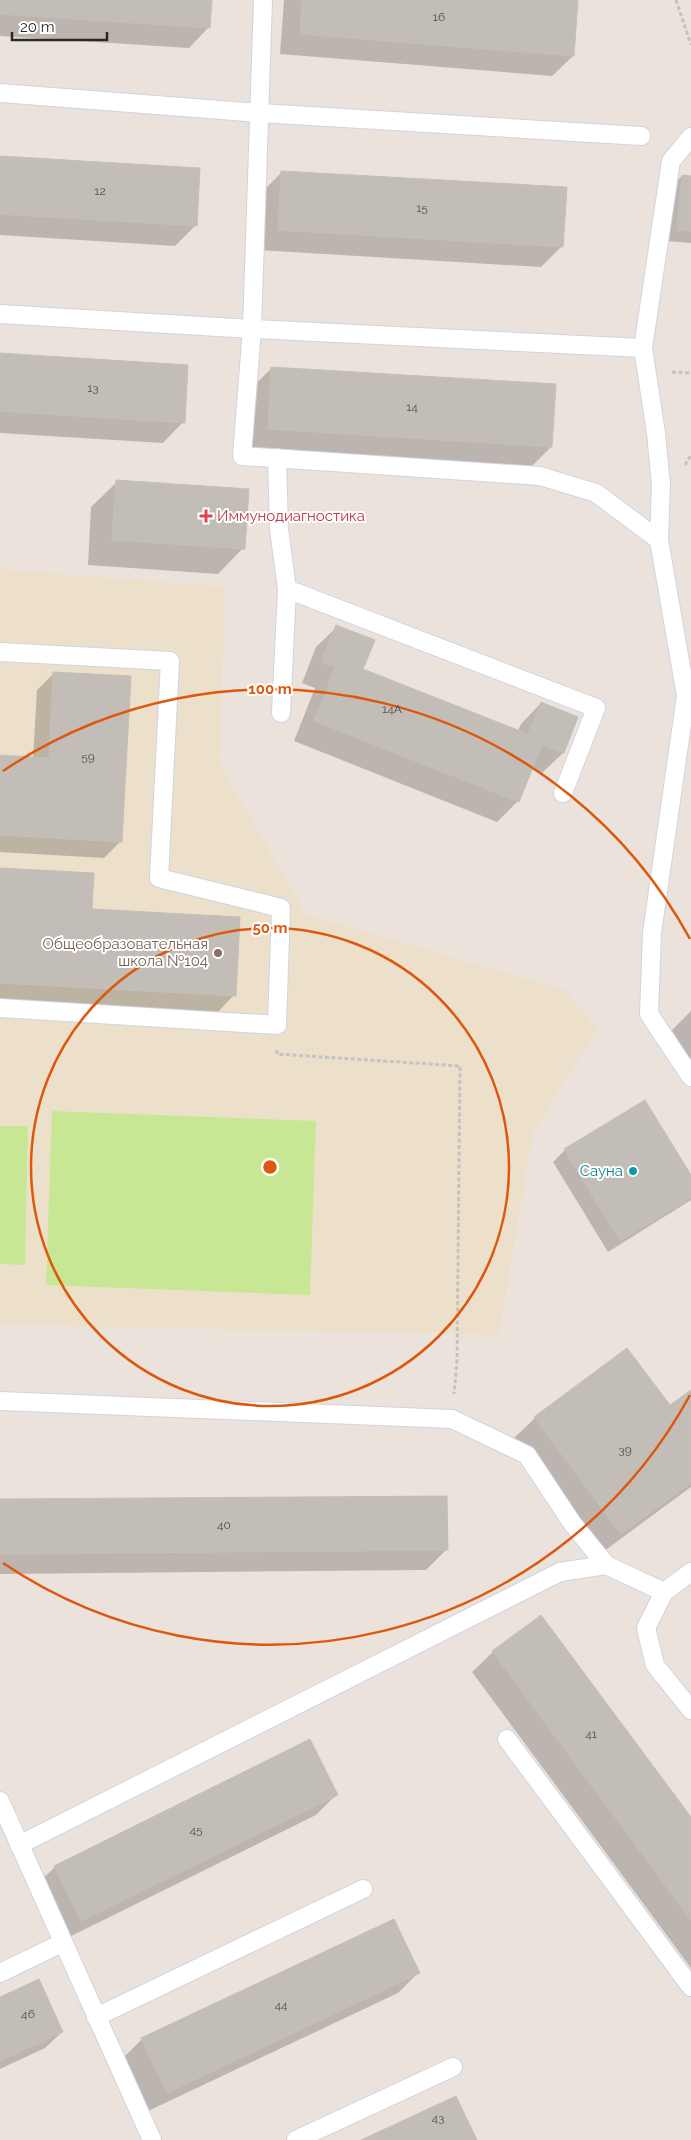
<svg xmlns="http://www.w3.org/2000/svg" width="691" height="2140" font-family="Raleway,sans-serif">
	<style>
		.education { fill: #ece0cb }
		.pitch { fill: #c7e795 }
		.shadow { fill: #0003 }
		.building { fill: #c3bdb8; stroke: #c6bfb5 }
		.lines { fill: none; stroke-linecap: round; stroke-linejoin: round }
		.lane-casing { stroke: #d0d4e1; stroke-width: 20 }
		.path { stroke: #c3c3c3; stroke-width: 3; stroke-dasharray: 4 2.5; stroke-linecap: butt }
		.lane { stroke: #fff; stroke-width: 18 }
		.ring { fill: none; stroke: #de570d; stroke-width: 2.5 }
		.health-dot { fill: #e0444e; stroke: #fff; stroke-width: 2 }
		.education-dot { fill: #8d6e63; stroke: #fff; stroke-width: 2 }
		.culture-dot { fill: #0f9aa8; stroke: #fff; stroke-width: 2 }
		.labels { text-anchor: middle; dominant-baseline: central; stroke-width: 4; stroke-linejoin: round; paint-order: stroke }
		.number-label { font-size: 12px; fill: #504e4d }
		.health-label { font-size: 15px; fill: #be3a42; stroke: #fff; text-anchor: start }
		.education-label { font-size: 15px; fill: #785e54; stroke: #fff; text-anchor: end }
		.culture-label { font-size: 15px; fill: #0d838f; stroke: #fff; text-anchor: end }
		.centre { fill: #de570d; stroke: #fff; stroke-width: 2.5 }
		.ring-label { font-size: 15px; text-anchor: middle; font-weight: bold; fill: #de570d; stroke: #fff; stroke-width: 4; stroke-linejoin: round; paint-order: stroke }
	</style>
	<rect width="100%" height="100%" fill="#ebe3db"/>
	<polygon class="education" points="0,569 225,587 219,763 306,914 567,991 597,1029 533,1133 499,1335 0,1325"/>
	<g class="pitch">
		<polygon points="52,1111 316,1121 310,1295 46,1285"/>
		<polygon points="0,1126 28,1126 25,1265 0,1264"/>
	</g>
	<g class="shadow">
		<polygon points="0,0 211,0 209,27 189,48 0,36"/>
		<polygon points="284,0 577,0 573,56 552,76 280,54"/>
		<polygon points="0,157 196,225 175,246 0,235"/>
		<polygon points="282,172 562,246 541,267 258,250 261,193"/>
		<polygon points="682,176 691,177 691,243 666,241 670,188"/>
		<polygon points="0,354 183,422 163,443 0,433"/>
		<polygon points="272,368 551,447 531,467 248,449 251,388"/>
		<polygon points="117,482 243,548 218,574 88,565 91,507"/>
		<polygon points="337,627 362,669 518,731 521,724 541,703 576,718 563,753 542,773 531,769 518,801 497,822 294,741 315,688 302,683 316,647"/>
		<polygon points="54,673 121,841 104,858 0,852 0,757 33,759 37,690"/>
		<polygon points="0,869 91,910 234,995 218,1012 0,1000"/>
		<polygon points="691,1011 691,1074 666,1036"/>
		<polygon points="644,1101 691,1177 691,1200 608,1252 553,1162 565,1150"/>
		<polygon points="691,1391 691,1487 600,1554 514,1438 535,1418 669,1407"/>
		<polygon points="0,1500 446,1550 426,1570 0,1574"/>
		<polygon points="541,1616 691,1819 691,1968 472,1672 493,1652"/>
		<polygon points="336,1795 316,1815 61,1941 34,1887 55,1867"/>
		<polygon points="419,1972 398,1993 146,2112 121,2060 142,2039"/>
		<polygon points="0,1998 62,2032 45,2048 0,2069"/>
	</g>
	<g class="building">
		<polygon points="0,0 212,0 210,28 0,14"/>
		<polygon points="302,0 578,0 574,56 300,34"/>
		<polygon points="0,156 200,168 197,226 0,214"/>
		<polygon points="281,171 567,187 563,247 278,230"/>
		<polygon points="682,175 691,176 691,231 677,230"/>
		<polygon points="0,353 188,365 185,423 0,411"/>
		<polygon points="271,367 556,384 552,447 268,429"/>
		<polygon points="116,480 249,489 245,549 112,540"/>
		<polygon points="336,625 375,640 363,669 528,734 541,702 578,717 564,753 542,745 519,802 314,721 335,668 321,662"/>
		<polygon points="53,672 131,676 122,842 0,835 0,755 49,758"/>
		<polygon points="0,868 94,873 92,909 240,917 236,996 0,983"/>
		<polygon points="645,1100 691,1175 691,1198 620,1241 564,1149"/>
		<polygon points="627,1348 670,1405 691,1390 691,1483 621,1534 534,1417"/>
		<polygon points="447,1496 448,1550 0,1554 0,1499"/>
		<polygon points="541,1615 691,1817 691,1920 492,1651"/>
		<polygon points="310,1739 338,1795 81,1921 54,1866"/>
		<polygon points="394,1919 420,1973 167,2093 141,2038"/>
		<polygon points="39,1979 63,2032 0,2061 0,1997"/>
		<polygon points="456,2096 477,2140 361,2140"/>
	</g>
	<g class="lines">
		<g class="lane-casing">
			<g id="lane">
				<polyline points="263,0 252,329 242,456 540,476 596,493 659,540"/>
				<polyline points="0,93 260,113 641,136"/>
				<polyline points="0,314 252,329 643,348 671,161 691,137"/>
				<polyline points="643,348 656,433 661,485 659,540 686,696 652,933 649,1014 691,1077"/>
				<polyline points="277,458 279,529 287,589 596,708 563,793"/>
				<polyline points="0,652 170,661 159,878 281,908 277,1025 0,1008"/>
				<polyline points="281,713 287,589"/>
				<polyline points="0,1401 452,1419 527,1455 572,1523 606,1565"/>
				<polyline points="691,1572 664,1592 646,1628 655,1665 691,1710"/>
				<polyline points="507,1739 691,1987"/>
				<polyline points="0,1801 152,2140"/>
				<polyline points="19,1845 560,1572 606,1565 664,1592"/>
				<polyline points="0,1973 62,1943"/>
				<polyline points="96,2017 363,1889"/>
				<polyline points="296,2140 453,2067"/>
			</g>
		</g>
		<g class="path">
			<polyline points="676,0 691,45"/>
			<polyline points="672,372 691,373"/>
			<polyline points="685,465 691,455"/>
			<polyline points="277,1050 277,1054 460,1066 457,1360 454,1394"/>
		</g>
		<use href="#lane" class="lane"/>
	</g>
	<g class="ring">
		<circle cx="270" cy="1167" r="239"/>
		<path d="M690 1395A478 478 0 0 1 3 1563M3 771A478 478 0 0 1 690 939"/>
	</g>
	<path class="health-dot" d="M203.5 508.5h5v5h5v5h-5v5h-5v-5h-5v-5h5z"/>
	<circle class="education-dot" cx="218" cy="953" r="5"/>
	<circle class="culture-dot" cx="633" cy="1171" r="5"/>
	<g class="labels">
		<g class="number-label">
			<text x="439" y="17">16</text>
			<text x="100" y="191">12</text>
			<text x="422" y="208">15</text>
			<text x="93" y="388">13</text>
			<text x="412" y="407">14</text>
			<text x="392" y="709">14А</text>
			<text x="88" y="757">59</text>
			<text x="625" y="1450">39</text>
			<text x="224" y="1525">40</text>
			<text x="591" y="1734">41</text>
			<text x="196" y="1830">45</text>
			<text x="281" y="2005">44</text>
			<text x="28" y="2014">46</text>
			<text x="438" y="2118">43</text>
		</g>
		<g class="health-label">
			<text x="217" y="516">Иммунодиагностика</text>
		</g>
		<g class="education-label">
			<text x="208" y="944">Общеобразовательная<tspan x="208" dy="17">школа №104</tspan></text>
		</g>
		<g class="culture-label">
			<text x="623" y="1171">Сауна</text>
		</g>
	</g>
	<circle cx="270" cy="1167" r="8" class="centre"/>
	<g class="ring-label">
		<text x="270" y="694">100 m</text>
		<text x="270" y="933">50 m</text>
	</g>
	<path d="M12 32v8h95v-8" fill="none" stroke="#292929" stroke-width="2.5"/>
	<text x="20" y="32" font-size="15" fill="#292929" stroke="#ffffff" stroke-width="4" paint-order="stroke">20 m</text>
</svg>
